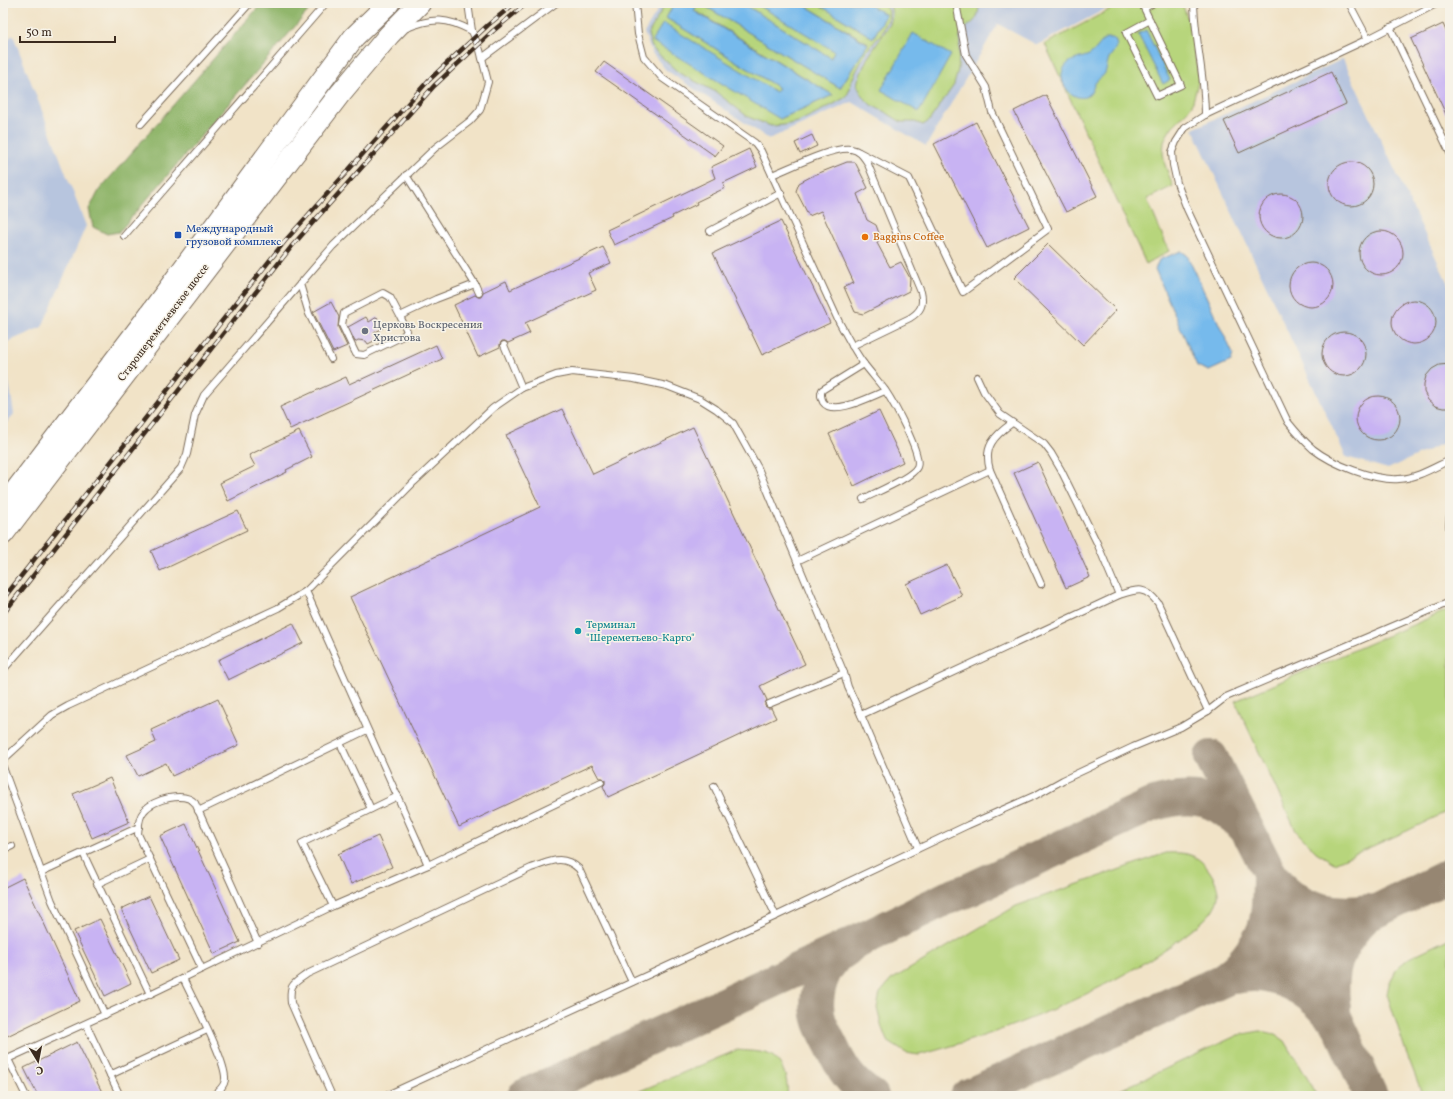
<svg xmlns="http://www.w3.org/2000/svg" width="1453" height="1099" font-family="Vollkorn,serif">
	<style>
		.industrial { fill: #b7c5de }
		.green { fill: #b7d57c; stroke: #79804d }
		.forest { fill: #91b66c; stroke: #667045 }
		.water { fill: #76baec; stroke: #587285 }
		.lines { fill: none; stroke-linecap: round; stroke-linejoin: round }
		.taxiway { stroke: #968672; stroke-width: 34 }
		.building { fill: #c8b3f3 }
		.lane-casing { stroke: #7b6b59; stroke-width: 8 }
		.primary-casing { stroke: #7b6b59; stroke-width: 23 }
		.lane { stroke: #fff; stroke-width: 6 }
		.primary { stroke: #fff; stroke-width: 21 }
		.rail-casing { stroke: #3b2a1e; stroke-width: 4.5 }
		.rail { stroke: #f7f3e8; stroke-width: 3; stroke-dasharray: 9; stroke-linecap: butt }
		.transit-dot { fill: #1a4fb4; stroke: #f7f3e8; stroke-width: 1.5 }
		.food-dot { fill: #e8710a; stroke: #f7f3e8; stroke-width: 1.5 }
		.worship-dot { fill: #6b7280; stroke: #f7f3e8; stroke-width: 1.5 }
		.culture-dot { fill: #0f9aa8; stroke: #f7f3e8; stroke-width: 1.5 }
		.labels { text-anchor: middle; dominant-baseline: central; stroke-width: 3; stroke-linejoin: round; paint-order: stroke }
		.transit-label { font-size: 11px; fill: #164399; stroke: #f7f3e8; text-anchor: start }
		.food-label { font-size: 11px; fill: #c56008; stroke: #f7f3e8; text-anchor: start }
		.street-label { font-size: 11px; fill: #3b2a1e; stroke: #f7f3e8 }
		.worship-label { font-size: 11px; fill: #5b616d; stroke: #f7f3e8; text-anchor: start }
		.culture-label { font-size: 11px; fill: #0d838f; stroke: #f7f3e8; text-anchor: start }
	</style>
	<rect width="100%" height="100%" fill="#f7f3e8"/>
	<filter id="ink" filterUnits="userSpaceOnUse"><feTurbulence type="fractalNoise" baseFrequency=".025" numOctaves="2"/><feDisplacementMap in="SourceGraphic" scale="8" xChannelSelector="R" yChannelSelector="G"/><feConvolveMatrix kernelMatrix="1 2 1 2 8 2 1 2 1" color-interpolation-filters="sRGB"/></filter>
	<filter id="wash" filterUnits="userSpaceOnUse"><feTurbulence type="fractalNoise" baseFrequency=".012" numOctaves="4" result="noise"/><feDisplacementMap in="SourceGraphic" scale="16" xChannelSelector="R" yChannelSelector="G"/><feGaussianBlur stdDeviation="0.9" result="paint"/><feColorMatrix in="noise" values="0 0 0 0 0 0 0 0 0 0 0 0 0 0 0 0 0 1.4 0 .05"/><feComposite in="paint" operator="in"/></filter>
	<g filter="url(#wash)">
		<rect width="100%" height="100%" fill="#f1e3c7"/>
		<g class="industrial">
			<polygon points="662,3 1117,3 1037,45 998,24 926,146 852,102 769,139 666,70 652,53 644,33"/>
			<polygon points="13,35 86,226 42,327 3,344 14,414 3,427 3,43"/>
			<polygon points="1343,59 1450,288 1450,440 1388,469 1346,457 1193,129"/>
		</g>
		<g class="green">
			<polygon points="666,3 675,3 666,18 779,88 776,93 780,119 833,95 694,10 698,3 700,3 840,88 868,43 801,3 816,3 873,38 886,15 866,3 884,3 889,11 889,17 882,33 866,52 851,82 850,89 846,97 834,104 798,122 784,125 771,126 748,117 716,92 679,73 652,48 648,34"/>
			<polygon points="742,3 755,3 835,51 831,58"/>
			<path d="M890 3H979C979 28 966 21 960 36L958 70 954 85 929 121 923 125 915 122H901L887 113 871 105 863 97 857 85 858 80 867 59 890 24 892 15Z"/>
			<polygon points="1122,3 1182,3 1189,23 1199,79 1192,105 1187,112 1172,127 1167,135 1164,142 1163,153 1165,165 1173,186 1147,199 1169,251 1146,264 1045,44"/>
			<polygon points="1450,609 1450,810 1407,831 1334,863 1316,852 1296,831 1235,701"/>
			<path d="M1166 853C1187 852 1198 854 1210 872 1215 879 1219 889 1218 897 1216 911 1202 922 1192 930 1176 943 1159 953 1142 964 1073 1005 996 1035 919 1055L906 1053 887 1041 882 1028 877 1008 880 993 891 980 1016 906Z"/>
			<polygon points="1450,938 1450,1096 1423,1096 1405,1049 1387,994 1389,984 1397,968 1409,958"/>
			<polygon points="1260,1031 1275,1034 1285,1041 1318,1096 1107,1096 1238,1035"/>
			<path d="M737 1050C746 1051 760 1051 768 1054 783 1059 789 1082 787 1096H628Z"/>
		</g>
		<polygon class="forest" points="262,3 315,3 119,232 107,234 93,227 89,209 100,189"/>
		<g class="water">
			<polygon points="675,3 698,3 694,11 833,95 780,119 652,41 663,23 776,92 779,88 666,18"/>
			<polygon points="700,3 742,3 831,58 834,51 755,3 801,3 868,44 840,88"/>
			<polygon points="816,3 866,3 886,15 873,38"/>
			<polygon points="1146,30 1170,80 1163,84 1138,34"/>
			<polygon points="913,33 951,55 919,112 881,90"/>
			<path d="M1106 38H1113L1115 40 1117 45C1115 50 1112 54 1109 58 1107 63 1107 68 1105 73 1103 77 1099 78 1096 82 1093 86 1093 91 1089 95 1075 105 1057 83 1063 70 1067 59 1080 59 1089 55 1096 51 1099 43 1106 38Z"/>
			<polygon points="1181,251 1187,255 1233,354 1231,361 1209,371 1197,366 1155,269 1159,260"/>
		</g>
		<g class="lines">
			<g class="taxiway">
				<polyline points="1211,757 1269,872 1371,1096"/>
				<path d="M847 949C839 954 832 960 827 968 818 983 814 1005 820 1022 823 1030 828 1039 832 1047 841 1067 852 1085 872 1096"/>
				<path d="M1230 974C1244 964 1263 938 1266 921 1269 905 1269 889 1269 872 1273 878 1277 884 1283 889 1308 911 1335 916 1367 911"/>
				<path d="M1236 977C1271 969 1307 987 1329 1014"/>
				<path d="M1334 1008C1328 970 1338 944 1365 917"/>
				<path d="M524 1096 859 941 947 898 971 889 1151 805C1196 791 1219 798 1249 834"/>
				<polyline points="967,1096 1366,916 1450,875"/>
			</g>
		</g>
		<g id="blocks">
			<g class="building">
				<polygon points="1443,24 1450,40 1450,123 1411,39"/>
				<polygon points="604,62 723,146 715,156 596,72"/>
				<polygon points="1331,72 1346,104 1239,153 1224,121"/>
				<polygon points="1046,95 1097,196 1066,212 1014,111"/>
				<polygon points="976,122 1029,227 987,248 934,144"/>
				<polygon points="812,135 817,146 800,154 795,143"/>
				<polygon points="749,149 757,167 723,183 725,188 696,202 697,204 672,216 673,218 614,245 607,230 715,178 711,167"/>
				<circle cx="1351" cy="184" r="22"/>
				<polygon points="847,162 855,162 868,188 857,194 867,220 876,225 880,236 877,243 890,267 901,262 910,278 909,291 863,314 855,312 844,287 854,283 821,211 809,216 796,191 799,183 814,175"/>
				<circle cx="1281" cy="216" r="22"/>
				<polygon points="781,221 830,323 762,355 713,253"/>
				<circle cx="1381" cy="253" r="22"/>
				<polygon points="1048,244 1116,310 1083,345 1014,278"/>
				<polygon points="603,247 611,263 588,273 596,290 525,323 530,333 508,343 505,341 502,341 500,344 500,347 478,357 454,305 475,295 478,297 481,297 483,292 506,281 510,290"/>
				<circle cx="1311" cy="285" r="22"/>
				<circle cx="1414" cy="322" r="22"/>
				<polygon points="331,302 339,317 338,327 347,346 333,352 313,312"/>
				<polygon points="366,317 369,322 377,317 383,328 374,333 378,339 368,344 366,341 358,340 355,342 348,327"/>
				<circle cx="1344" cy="354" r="22"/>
				<polygon points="436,345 442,359 290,429 280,407 346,377 349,384 360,379 360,380"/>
				<polygon points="1450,364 1450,408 1443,408 1435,406 1428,400 1424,392 1424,384 1426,376 1432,369 1439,365"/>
				<circle cx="1378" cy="418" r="22"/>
				<polygon points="562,409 593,474 693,427 805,664 760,686 767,700 765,703 765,706 768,708 771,708 776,718 608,797 603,786 605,784 605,780 603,778 599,778 592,765 459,827 350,597 540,507 506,435"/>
				<polygon points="879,411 903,462 854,486 829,434"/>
				<polygon points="299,431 312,457 286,470 287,472 228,501 220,483 255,466 249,455"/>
				<polygon points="1038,462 1090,577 1066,588 1014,473"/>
				<polygon points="238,511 247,530 160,571 151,551"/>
				<polygon points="947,565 962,596 920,615 906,584"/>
				<polygon points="293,623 303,643 228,680 218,660"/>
				<polygon points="218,699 239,745 172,776 166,763 138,776 127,755 156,742 151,730"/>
				<polygon points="110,778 129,822 92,838 73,794"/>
				<polygon points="186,824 240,942 214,954 160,836"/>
				<polygon points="378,836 392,867 351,884 338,854"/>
				<polygon points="23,878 80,1001 3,1038 3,888"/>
				<polygon points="149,896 179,960 151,973 121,909"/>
				<polygon points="100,919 131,983 105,996 74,931"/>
				<polygon points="77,1042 102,1092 95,1096 38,1096 24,1068"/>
			</g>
		</g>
	</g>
	<g filter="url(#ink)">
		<use href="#blocks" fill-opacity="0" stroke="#7b6b59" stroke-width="1"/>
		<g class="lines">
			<g class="lane-casing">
				<g id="lane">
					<path d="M635 3 638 34 644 57 662 78 755 143 761 151 839 322C847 336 854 351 864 364 871 373 878 381 885 390 893 402 923 455 917 467 912 478 876 492 863 499"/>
					<path d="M1194 3C1195 41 1205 77 1205 115"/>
					<polyline points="1349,3 1368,39"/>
					<path d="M1438 3 1368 39 1205 115 1185 128 1176 142 1172 152 1173 165 1177 183 1187 209 1288 422C1296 432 1304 441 1313 449 1332 464 1374 481 1399 479 1417 478 1433 468 1450 460"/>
					<polyline points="1150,20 1126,33 1157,96 1181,85 1144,8 1154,3"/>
					<polyline points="1390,27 1450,153"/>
					<path d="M407 28C433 17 447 18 472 31"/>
					<polyline points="482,58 556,3"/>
					<polyline points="141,124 250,3"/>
					<polyline points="859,152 909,178 963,292 1048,229 992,112 986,87 966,55 956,3"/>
					<path d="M772 175C790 168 833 146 851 149 859 150 863 156 867 162L921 292C924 305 921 311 910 318L852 346"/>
					<polyline points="710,231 781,193"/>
					<polyline points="124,236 326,3"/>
					<polyline points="300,284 309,314 331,359"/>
					<polyline points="475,284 479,293"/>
					<polyline points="400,316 390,297 383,293 344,313 342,325 356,354 364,355 403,336 407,331 400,316 436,299 475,284 406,175"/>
					<path d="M864 364 822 390C820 394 821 398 823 402 833 417 872 396 885 391"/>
					<polyline points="977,377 984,392 1000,414 1044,444 1051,453 1061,470 1097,543 1119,595"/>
					<polyline points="522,388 556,375 572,372 634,379 667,386 700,399 716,409 733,423 758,468 844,673 848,687 861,715 918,848"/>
					<path d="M1012 423C994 436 983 447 990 470L1041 584"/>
					<polyline points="1450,514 1449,525 1450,537"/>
					<polyline points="797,561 990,470"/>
					<polyline points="3,670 181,468 187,454 195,415 204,395 333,246 435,148 470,121 480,110 488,82 480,50 472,31 468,3"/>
					<polyline points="769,704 844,673"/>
					<path d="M861 715 1119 595C1138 589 1145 586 1158 603L1208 711"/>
					<polyline points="340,743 371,809"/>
					<polyline points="3,760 52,715 68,706 278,608 306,591"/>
					<polyline points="3,767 52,901 105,1015"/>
					<polyline points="714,786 776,916"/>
					<polyline points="198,811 367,730"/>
					<polyline points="3,850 12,846"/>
					<polyline points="83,853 150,994"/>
					<polyline points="428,865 601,782"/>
					<polyline points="41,872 139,827"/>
					<polyline points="97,884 150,859"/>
					<polyline points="333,906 302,843 398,796"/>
					<path d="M202 969 138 834C139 826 138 818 144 811 153 799 185 791 195 803L258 943"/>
					<path d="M183 978C192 998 227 1062 225 1080 224 1087 218 1092 212 1096"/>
					<polyline points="86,1024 120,1096"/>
					<polyline points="8,1059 26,1096"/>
					<polyline points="3,1061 150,994 333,906 428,865 306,591 414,482 493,408 522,388 504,345"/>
					<polyline points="110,1075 207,1030"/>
					<path d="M332 1096 291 1003C289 984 293 984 307 974L531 868C550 862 562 853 579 869L632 982"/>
					<polyline points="385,1096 776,916 968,825 1036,795 1063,780 1133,747 1181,727 1208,711 1226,697 1450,602"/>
				</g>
			</g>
			<g class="primary-casing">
				<g id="primary">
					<polyline points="3,507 147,318 354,37 389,3"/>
					<polyline points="3,534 339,95 389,35 420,3"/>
				</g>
			</g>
			<use href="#lane" class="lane"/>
			<use href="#primary" class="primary"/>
			<g class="rail-casing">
				<g id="rail">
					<polyline points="3,599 285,241 428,81 488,25 515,3"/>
					<polyline points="3,614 292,246 434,86 493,31 527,3"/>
				</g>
			</g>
			<use href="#rail" class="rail"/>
		</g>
	</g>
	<rect class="transit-dot" x="174" y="231" width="8" height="8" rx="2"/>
	<circle class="food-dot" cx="865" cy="237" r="4"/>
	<circle class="worship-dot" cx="365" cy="331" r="4"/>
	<circle class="culture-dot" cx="578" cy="631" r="4"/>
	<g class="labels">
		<g class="transit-label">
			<text x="186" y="229">Международный<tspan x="186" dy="13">грузовой комплекс</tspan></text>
		</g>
		<g class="food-label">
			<text x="873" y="237">Baggins Coffee</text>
		</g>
		<g class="street-label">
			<text transform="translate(164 323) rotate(-53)">Старошереметьевское шоссе</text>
		</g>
		<g class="worship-label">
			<text x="373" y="325">Церковь Воскресения<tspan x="373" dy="13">Христова</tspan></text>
		</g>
		<g class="culture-label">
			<text x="586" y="625">Терминал<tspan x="586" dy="13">"Шереметьево-Карго"</tspan></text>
		</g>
	</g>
	<rect width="1453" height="1099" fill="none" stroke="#f7f3e8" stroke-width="16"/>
	<g transform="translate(38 1061) rotate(170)" stroke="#f7f3e8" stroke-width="3" paint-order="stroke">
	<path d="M0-3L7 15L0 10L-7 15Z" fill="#3b2a1e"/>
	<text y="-6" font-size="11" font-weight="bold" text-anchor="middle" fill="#3b2a1e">С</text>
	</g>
	<path d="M20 36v6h95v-6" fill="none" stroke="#3b2a1e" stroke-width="2"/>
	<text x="26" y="36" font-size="12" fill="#3b2a1e" stroke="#f7f3e8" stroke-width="3" paint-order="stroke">50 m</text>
</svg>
